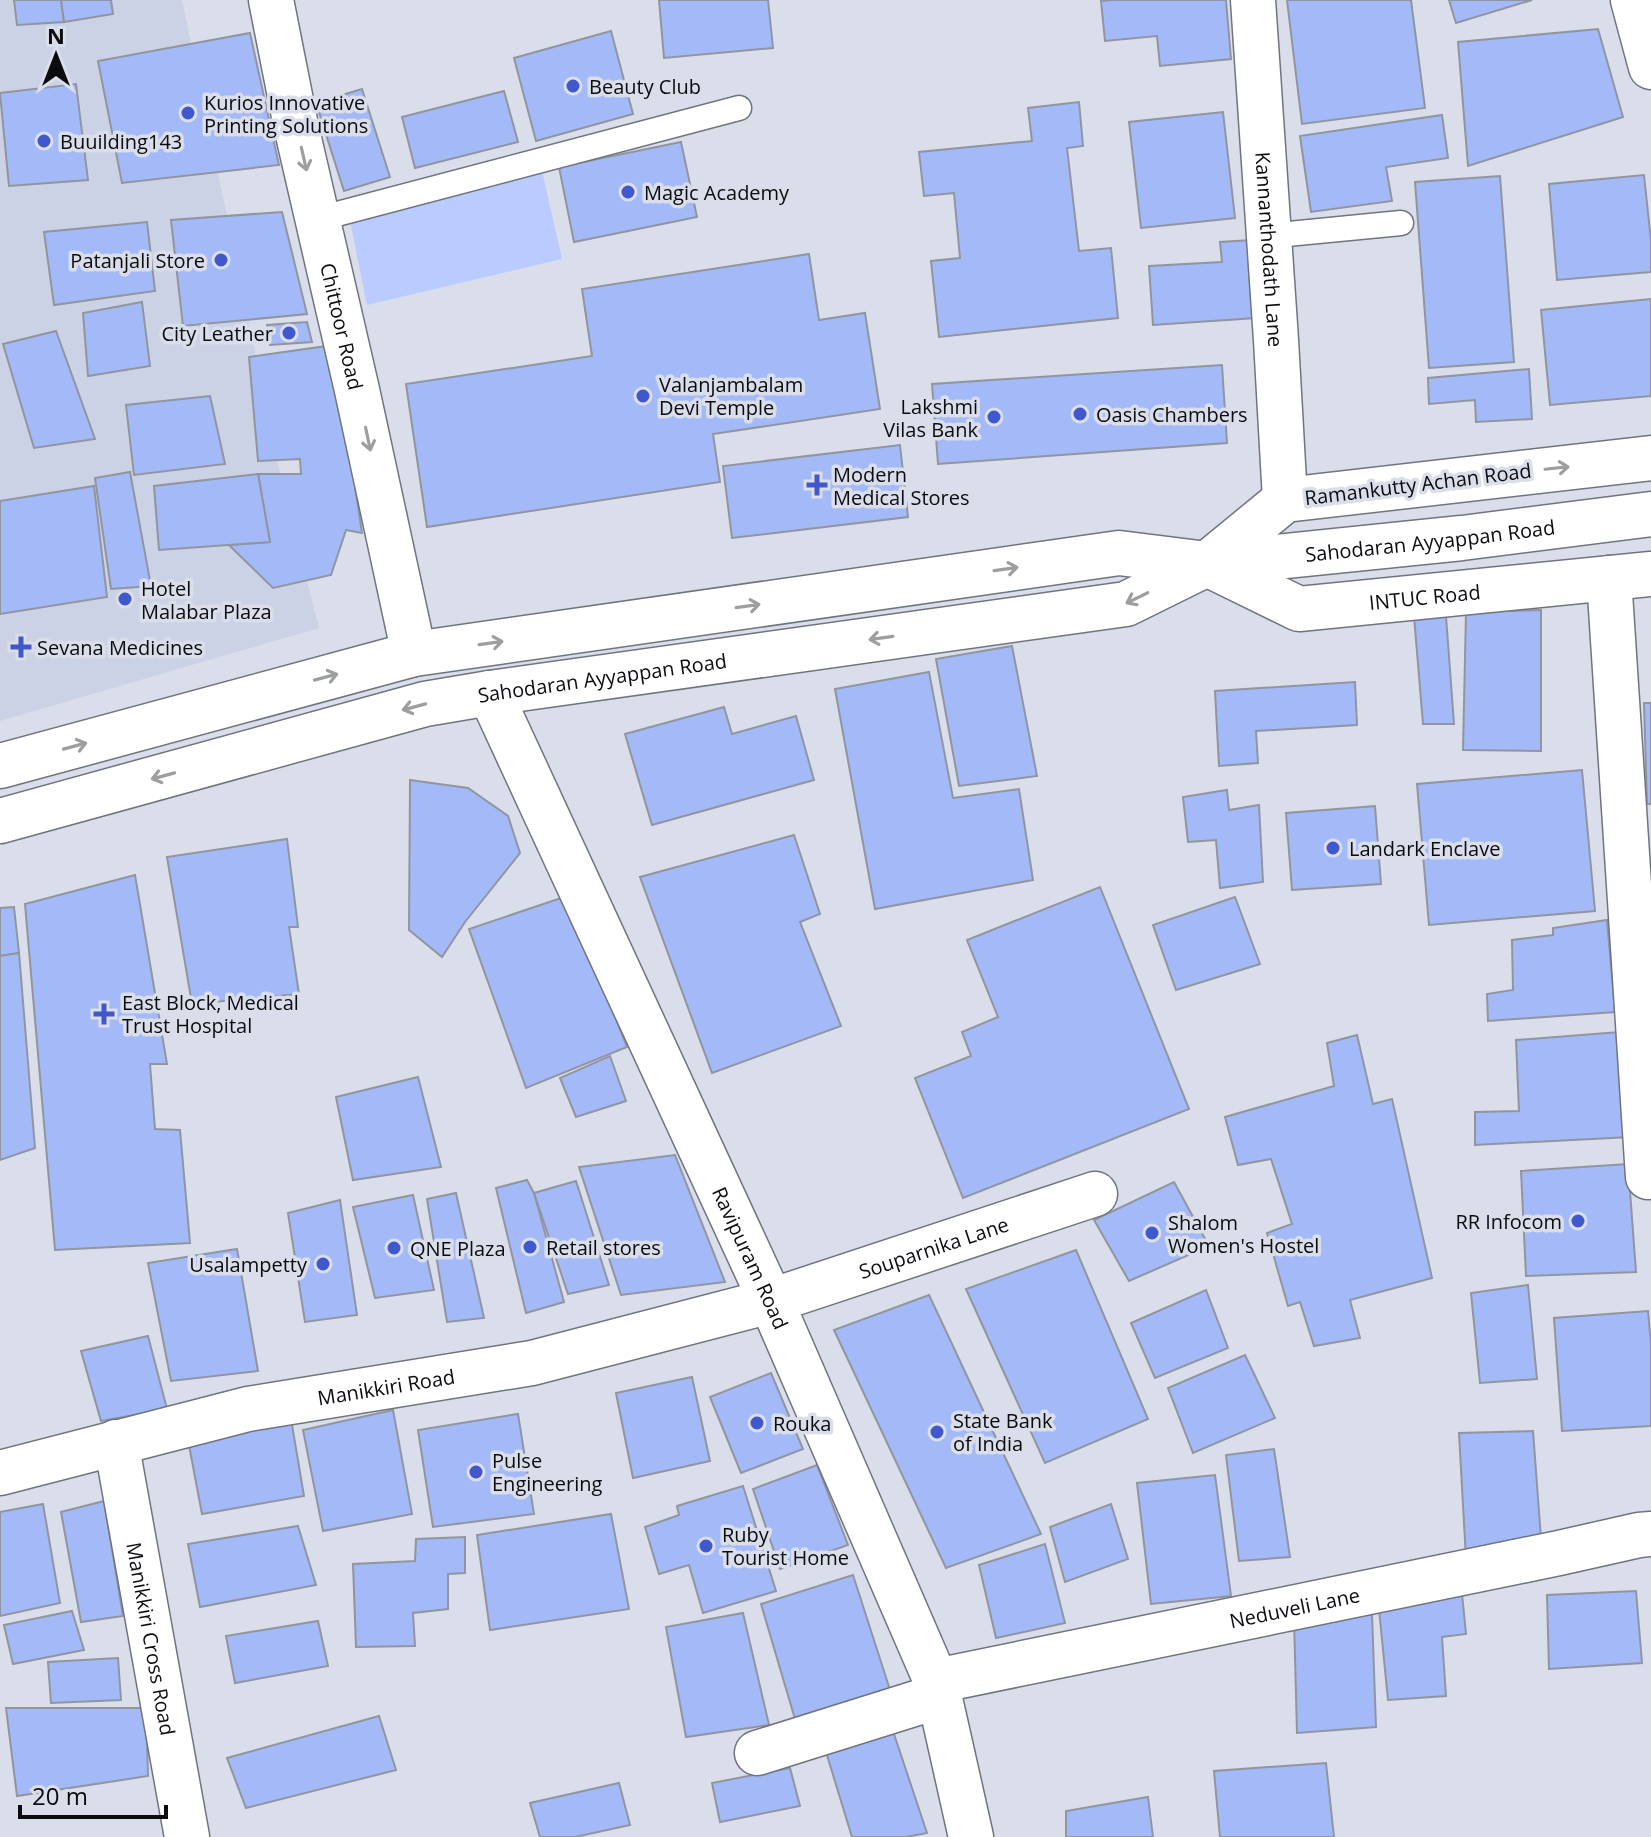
<svg xmlns="http://www.w3.org/2000/svg" width="1651" height="1837" font-family="'Open Sans',sans-serif">
	<style>
		.built { fill: #ccd2e5 }
		.green { fill: #baccff }
		.building { fill: #a4baf8; stroke: #9195a0; stroke-width: 2 }
		.lines { fill: none; stroke-linecap: round; stroke-linejoin: round }
		.lane-casing { stroke: #70747e; stroke-width: 27 }
		.street-casing { stroke: #70747e; stroke-width: 47 }
		.secondary-casing { stroke: #70747e; stroke-width: 47 }
		.primary-casing { stroke: #70747e; stroke-width: 47 }
		.lane { stroke: #fff; stroke-width: 24 }
		.street { stroke: #fff; stroke-width: 44 }
		.secondary { stroke: #fff; stroke-width: 44 }
		.primary { stroke: #fff; stroke-width: 44 }
		.oneway { stroke: #9d9e9f }
		.poi-dot { fill: #4058cb; stroke: #dadeea; stroke-width: 3 }
		.labels { text-anchor: middle; dominant-baseline: central; stroke-width: 7; stroke-linejoin: round; paint-order: stroke }
		.poi-label { font-size: 20px; fill: #0b0c10; stroke: #dadeea; text-anchor: start }
		.street-label { font-size: 20px; fill: #0b0c10; stroke: #dadeea }
	</style>
	<rect width="100%" height="100%" fill="#dadeea"/>
	<polygon class="built" points="0,0 182,0 283,486 319,628 0,721"/>
	<polygon class="green" points="542,171 562,259 367,305 350,221"/>
	<g class="building">
		<polygon points="14,0 61,0 64,22 17,25"/>
		<polygon points="61,0 111,0 113,14 64,22"/>
		<polygon points="659,0 768,0 773,48 664,58"/>
		<polygon points="1112,0 1226,0 1231,59 1160,66 1157,36 1105,41 1101,1"/>
		<polygon points="1287,0 1411,0 1425,108 1302,124"/>
		<polygon points="1449,0 1532,0 1456,23"/>
		<polygon points="1598,29 1623,117 1468,166 1458,42"/>
		<polygon points="611,31 633,114 536,141 514,58"/>
		<polygon points="250,33 279,165 122,183 98,61"/>
		<polygon points="76,84 88,180 9,186 0,93"/>
		<polygon points="362,89 390,177 344,191 316,103"/>
		<polygon points="504,91 518,142 415,168 402,117"/>
		<polygon points="1079,102 1083,146 1067,148 1079,251 1111,248 1118,318 939,337 931,261 960,258 954,193 924,196 919,152 1032,141 1028,108"/>
		<polygon points="1223,112 1235,218 1141,228 1129,122"/>
		<polygon points="1442,115 1448,158 1386,167 1392,201 1311,212 1300,136"/>
		<polygon points="681,142 697,217 574,242 559,167"/>
		<polygon points="1644,175 1651,241 1651,272 1557,280 1549,184"/>
		<polygon points="1500,176 1514,362 1429,368 1415,182"/>
		<polygon points="282,212 307,314 183,326 171,220"/>
		<polygon points="147,222 155,291 54,305 44,232"/>
		<polygon points="1251,240 1256,318 1153,325 1149,266 1222,262 1220,242"/>
		<polygon points="809,254 819,320 865,313 880,409 713,434 720,482 427,527 406,384 592,356 582,289"/>
		<polygon points="1651,299 1651,396 1550,405 1541,310"/>
		<polygon points="142,302 150,366 88,376 83,313"/>
		<polygon points="307,322 312,342 270,345 267,325"/>
		<polygon points="56,331 95,439 34,448 3,344"/>
		<polygon points="334,345 362,533 346,530 331,575 273,588 229,545 270,542 258,474 301,474 300,459 258,461 249,357"/>
		<polygon points="1222,365 1227,443 938,464 932,384"/>
		<polygon points="1529,369 1532,419 1476,422 1475,400 1429,404 1428,378"/>
		<polygon points="210,396 225,464 134,475 126,405"/>
		<polygon points="900,445 908,517 732,538 723,466"/>
		<polygon points="130,472 151,586 111,589 95,478"/>
		<polygon points="258,474 270,542 159,550 154,486"/>
		<polygon points="94,486 107,597 0,614 0,501"/>
		<polygon points="1541,610 1541,751 1463,750 1466,612"/>
		<polygon points="1414,616 1446,616 1454,724 1423,724"/>
		<polygon points="1012,646 1037,776 959,786 936,659"/>
		<polygon points="929,672 953,798 1019,789 1033,880 875,909 835,689"/>
		<polygon points="1355,682 1357,725 1256,731 1258,763 1219,766 1215,691"/>
		<polygon points="1644,703 1651,703 1651,804 1647,804"/>
		<polygon points="724,707 732,734 796,716 814,780 652,825 625,734"/>
		<polygon points="1582,770 1595,911 1429,925 1417,784"/>
		<polygon points="410,780 468,788 508,816 520,853 465,922 442,957 409,930"/>
		<polygon points="1227,790 1229,810 1259,805 1263,882 1220,888 1216,840 1188,842 1183,797"/>
		<polygon points="1375,806 1381,884 1292,890 1286,813"/>
		<polygon points="794,835 820,914 800,922 841,1026 712,1073 640,877"/>
		<polygon points="287,839 298,927 289,927 299,994 192,1004 167,857"/>
		<polygon points="135,875 167,1064 150,1064 155,1129 180,1130 190,1243 55,1250 25,904"/>
		<polygon points="1100,887 1189,1109 963,1198 915,1078 971,1056 962,1032 998,1017 967,940"/>
		<polygon points="567,896 627,1047 526,1088 469,929"/>
		<polygon points="1235,897 1260,964 1176,990 1153,925"/>
		<polygon points="14,907 19,953 0,956 0,908"/>
		<polygon points="1607,920 1615,1012 1488,1021 1487,994 1513,990 1512,940 1553,935 1553,928"/>
		<polygon points="19,953 35,1148 0,1160 0,956"/>
		<polygon points="1619,1032 1630,1137 1475,1145 1475,1112 1519,1111 1516,1040"/>
		<polygon points="1357,1035 1373,1104 1392,1099 1432,1278 1350,1300 1360,1338 1314,1346 1300,1302 1288,1306 1267,1233 1292,1224 1271,1159 1238,1165 1225,1117 1334,1086 1327,1043"/>
		<polygon points="610,1056 626,1101 576,1117 560,1078"/>
		<polygon points="418,1077 441,1167 353,1180 336,1097"/>
		<polygon points="675,1155 725,1282 621,1295 579,1167"/>
		<polygon points="1628,1164 1636,1272 1526,1276 1521,1171"/>
		<polygon points="527,1180 534,1193 564,1302 526,1313 496,1188"/>
		<polygon points="576,1181 609,1285 568,1294 534,1193"/>
		<polygon points="1174,1182 1209,1246 1129,1281 1094,1220"/>
		<polygon points="456,1193 484,1318 447,1322 427,1199"/>
		<polygon points="413,1195 434,1290 375,1298 353,1207"/>
		<polygon points="340,1200 357,1315 305,1322 288,1213"/>
		<polygon points="237,1249 258,1371 171,1381 148,1263"/>
		<polygon points="1076,1250 1148,1419 1045,1463 966,1289"/>
		<polygon points="1528,1285 1537,1379 1480,1383 1471,1293"/>
		<polygon points="1206,1290 1228,1348 1155,1378 1131,1323"/>
		<polygon points="929,1295 1041,1534 946,1568 834,1330"/>
		<polygon points="1648,1311 1651,1345 1651,1426 1562,1431 1554,1318"/>
		<polygon points="148,1336 167,1409 101,1421 81,1351"/>
		<polygon points="1245,1355 1275,1418 1193,1453 1168,1388"/>
		<polygon points="771,1373 803,1449 741,1473 710,1397"/>
		<polygon points="692,1377 710,1461 633,1478 616,1393"/>
		<polygon points="393,1410 412,1514 323,1531 303,1430"/>
		<polygon points="518,1414 534,1514 433,1527 418,1430"/>
		<polygon points="291,1419 304,1496 202,1514 188,1440"/>
		<polygon points="1533,1431 1542,1552 1466,1559 1459,1433"/>
		<polygon points="1274,1449 1290,1557 1239,1561 1226,1455"/>
		<polygon points="817,1465 848,1545 780,1569 753,1489"/>
		<polygon points="1215,1475 1231,1596 1151,1604 1137,1483"/>
		<polygon points="743,1486 776,1591 703,1613 689,1565 659,1574 645,1527 679,1515 677,1506"/>
		<polygon points="104,1501 123,1616 81,1622 61,1512"/>
		<polygon points="43,1504 60,1603 0,1616 0,1512"/>
		<polygon points="1111,1504 1128,1559 1065,1582 1050,1527"/>
		<polygon points="611,1514 629,1609 490,1630 477,1535"/>
		<polygon points="298,1526 316,1585 200,1607 188,1544"/>
		<polygon points="465,1537 465,1573 448,1574 448,1609 413,1613 415,1646 356,1647 353,1564 415,1561 416,1539"/>
		<polygon points="1045,1544 1065,1623 996,1638 979,1565"/>
		<polygon points="853,1575 891,1693 795,1719 761,1604"/>
		<polygon points="1461,1584 1466,1634 1442,1637 1446,1696 1388,1700 1378,1599"/>
		<polygon points="1636,1591 1642,1663 1549,1669 1547,1595"/>
		<polygon points="72,1611 84,1650 13,1664 4,1625"/>
		<polygon points="743,1613 769,1725 686,1737 666,1627"/>
		<polygon points="1372,1613 1376,1727 1297,1733 1294,1618"/>
		<polygon points="318,1621 328,1666 235,1683 226,1636"/>
		<polygon points="118,1658 121,1700 51,1703 48,1662"/>
		<polygon points="6,1708 146,1708 148,1776 17,1796"/>
		<polygon points="379,1716 396,1770 246,1808 227,1758"/>
		<polygon points="891,1725 927,1833 906,1837 852,1837 823,1742"/>
		<polygon points="1326,1763 1334,1837 1220,1837 1214,1771"/>
		<polygon points="790,1768 800,1806 720,1822 712,1783"/>
		<polygon points="619,1783 630,1825 575,1837 540,1837 530,1803"/>
		<polygon points="1148,1797 1153,1837 1066,1837 1066,1811"/>
	</g>
	<g class="lines">
		<g class="lane-casing">
			<g id="lane">
				<polyline points="318,219 739,108"/>
				<polyline points="1268,236 1401,223"/>
			</g>
		</g>
		<g class="street-casing">
			<g id="street">
				<path id="s1" d="M1253 0 1276 340 1285 500"/>
				<polyline points="1633,0 1651,67"/>
				<polyline points="1609,578 1648,1177"/>
				<path id="s2" d="M116 1442 187 1837"/>
				<path id="s3" d="M0 1473 248 1409 532 1363 771 1301 1095 1194"/>
				<path id="s4" d="M936 1681 1559 1553 1639 1535 1651 1534"/>
				<polyline points="757,1753 939,1696"/>
			</g>
		</g>
		<g class="secondary-casing">
			<g id="secondary">
				<path id="s5" d="M271 0 296 126 357 390 414 654"/>
				<path id="s6" d="M1651 458 1285 500 1207 564 1299 609 1651 574"/>
				<path id="s7" d="M490 693 771 1301 936 1681 971 1837"/>
			</g>
		</g>
		<g class="primary-casing">
			<g id="primary">
				<path id="s8" d="M0 766 414 654 1119 553 1207 564 1462 538 1651 514"/>
				<path id="s9" d="M0 821 425 704 490 693 1126 604 1207 564"/>
			</g>
		</g>
		<use href="#lane" class="lane"/>
		<use href="#street" class="street"/>
		<use href="#secondary" class="secondary"/>
		<use href="#primary" class="primary"/>
	</g>
	<defs><path id="oneway-shaft" d="M-6 0H5M1.5-3L5.5 0L1.5 3" fill="none" stroke-width="1.6" stroke-linecap="round" stroke-linejoin="round" transform="scale(2)"/></defs>
	<g class="oneway">
		<use href="#oneway-shaft" transform="translate(304 159) rotate(77)"/>
		<use href="#oneway-shaft" transform="translate(368 439) rotate(78)"/>
		<use href="#oneway-shaft" transform="translate(1557 468) rotate(-6)"/>
		<use href="#oneway-shaft" transform="translate(1006 569) rotate(-8)"/>
		<use href="#oneway-shaft" transform="translate(1137 598) rotate(154)"/>
		<use href="#oneway-shaft" transform="translate(748 606) rotate(-8)"/>
		<use href="#oneway-shaft" transform="translate(881 638) rotate(172)"/>
		<use href="#oneway-shaft" transform="translate(491 643) rotate(-8)"/>
		<use href="#oneway-shaft" transform="translate(326 677) rotate(-15)"/>
		<use href="#oneway-shaft" transform="translate(414 707) rotate(165)"/>
		<use href="#oneway-shaft" transform="translate(75 746) rotate(-15)"/>
		<use href="#oneway-shaft" transform="translate(163 776) rotate(165)"/>
	</g>
	<g class="poi-dot">
		<circle cx="573" cy="86" r="8"/>
		<circle cx="188" cy="113" r="8"/>
		<circle cx="44" cy="141" r="8"/>
		<circle cx="628" cy="192" r="8"/>
		<circle cx="221" cy="260" r="8"/>
		<circle cx="289" cy="333" r="8"/>
		<circle cx="643" cy="396" r="8"/>
		<circle cx="1080" cy="414" r="8"/>
		<circle cx="994" cy="417" r="8"/>
		<path d="M813 473h8v8h8v8h-8v8h-8v-8h-8v-8h8z"/>
		<circle cx="125" cy="599" r="8"/>
		<path d="M17 635h8v8h8v8h-8v8h-8v-8h-8v-8h8z"/>
		<circle cx="1333" cy="848" r="8"/>
		<path d="M100 1002h8v8h8v8h-8v8h-8v-8h-8v-8h8z"/>
		<circle cx="1578" cy="1221" r="8"/>
		<circle cx="1152" cy="1233" r="8"/>
		<circle cx="530" cy="1247" r="8"/>
		<circle cx="394" cy="1248" r="8"/>
		<circle cx="323" cy="1264" r="8"/>
		<circle cx="757" cy="1423" r="8"/>
		<circle cx="937" cy="1432" r="8"/>
		<circle cx="476" cy="1472" r="8"/>
		<circle cx="706" cy="1546" r="8"/>
	</g>
	<g class="labels">
		<g class="poi-label">
			<text x="589" y="86">Beauty Club</text>
			<text x="204" y="102">Kurios Innovative<tspan x="204" dy="23">Printing Solutions</tspan></text>
			<text x="60" y="141">Buuilding143</text>
			<text x="644" y="192">Magic Academy</text>
			<text x="205" y="260" text-anchor="end">Patanjali Store</text>
			<text x="273" y="333" text-anchor="end">City Leather</text>
			<text x="659" y="384">Valanjambalam<tspan x="659" dy="23">Devi Temple</tspan></text>
			<text x="978" y="406" text-anchor="end">Lakshmi<tspan x="978" dy="23">Vilas Bank</tspan></text>
			<text x="1096" y="414">Oasis Chambers</text>
			<text x="833" y="474">Modern<tspan x="833" dy="23">Medical Stores</tspan></text>
			<text x="141" y="588">Hotel<tspan x="141" dy="23">Malabar Plaza</tspan></text>
			<text x="37" y="647">Sevana Medicines</text>
			<text x="1349" y="848">Landark Enclave</text>
			<text x="122" y="1002">East Block, Medical<tspan x="122" dy="23">Trust Hospital</tspan></text>
			<text x="1562" y="1221" text-anchor="end">RR Infocom</text>
			<text x="1168" y="1222">Shalom<tspan x="1168" dy="23">Women's Hostel</tspan></text>
			<text x="546" y="1247">Retail stores</text>
			<text x="410" y="1248">QNE Plaza</text>
			<text x="307" y="1264" text-anchor="end">Usalampetty</text>
			<text x="953" y="1420">State Bank<tspan x="953" dy="23">of India</tspan></text>
			<text x="773" y="1423">Rouka</text>
			<text x="492" y="1460">Pulse<tspan x="492" dy="23">Engineering</tspan></text>
			<text x="722" y="1534">Ruby<tspan x="722" dy="23">Tourist Home</tspan></text>
		</g>
		<g class="street-label">
			<text stroke="none"><textPath href="#s1" startOffset="250">Kannanthodath Lane</textPath></text>
			<text stroke="none"><textPath href="#s5" startOffset="334">Chittoor Road</textPath></text>
			<text transform="translate(1418 484) rotate(-7)">Ramankutty Achan Road</text>
			<text stroke="none"><textPath href="#s8" startOffset="1454">Sahodaran Ayyappan Road</textPath></text>
			<text stroke="none"><textPath href="#s6" startOffset="698">INTUC Road</textPath></text>
			<text stroke="none"><textPath href="#s9" startOffset="620">Sahodaran Ayyappan Road</textPath></text>
			<text stroke="none"><textPath href="#s3" startOffset="962">Souparnika Lane</textPath></text>
			<text stroke="none"><textPath href="#s7" startOffset="622">Ravipuram Road</textPath></text>
			<text stroke="none"><textPath href="#s3" startOffset="396">Manikkiri Road</textPath></text>
			<text stroke="none"><textPath href="#s4" startOffset="366">Neduveli Lane</textPath></text>
			<text stroke="none"><textPath href="#s2" startOffset="200">Manikkiri Cross Road</textPath></text>
		</g>
	</g>
	<g transform="translate(56 56)" stroke="#dadeea" stroke-width="6" paint-order="stroke">
	<path d="M0-6L14 30L0 20L-14 30Z" fill="#0b0c10"/>
	<text y="-12" font-size="22" font-weight="bold" text-anchor="middle" fill="#0b0c10">N</text>
	</g>
	<path d="M20 1805v12h146v-12" fill="none" stroke="#0b0c10" stroke-width="4"/>
	<text x="32" y="1805" font-size="24" fill="#0b0c10" stroke="#dadeea" stroke-width="6" paint-order="stroke">20 m</text>
</svg>
